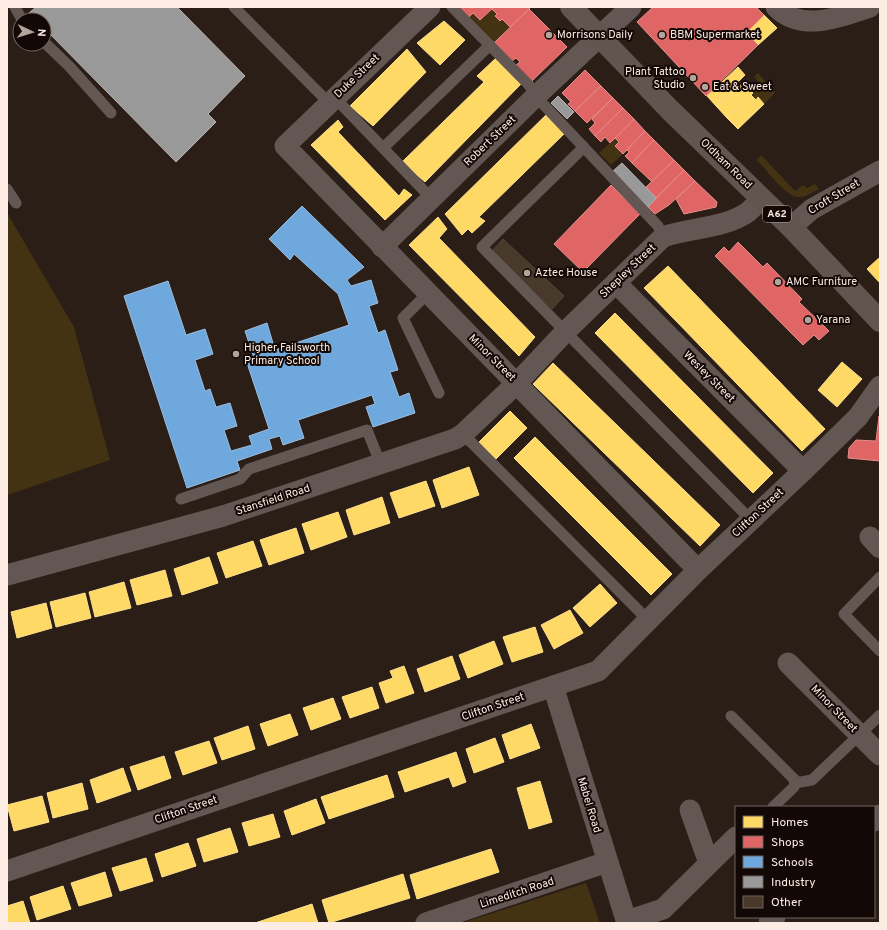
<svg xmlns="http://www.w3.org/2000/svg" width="887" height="930" font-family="Overpass,sans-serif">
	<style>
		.green { fill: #443312 }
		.homes { fill: #ffd966; stroke: #fedf8c }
		.shops { fill: #e06666; stroke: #e98e8c }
		.schools { fill: #6fa8dc; stroke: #9abcde }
		.industry { fill: #999; stroke: #b7b2b0 }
		.building { fill: #49392a; stroke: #524841 }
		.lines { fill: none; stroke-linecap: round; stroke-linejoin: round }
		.lane { stroke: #635754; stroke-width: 11 }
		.street { stroke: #635754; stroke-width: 21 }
		.highway { stroke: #615550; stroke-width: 22 }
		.poi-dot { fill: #b3a49c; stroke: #120805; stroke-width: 1.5 }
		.labels { text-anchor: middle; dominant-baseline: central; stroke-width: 4; stroke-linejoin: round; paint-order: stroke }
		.shield { fill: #120805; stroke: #b6a8a1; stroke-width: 1 }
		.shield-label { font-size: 10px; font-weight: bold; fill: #fdece4 }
		.poi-label { font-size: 11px; fill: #fdece4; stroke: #120805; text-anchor: start }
		.street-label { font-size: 11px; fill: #fdece4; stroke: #120805 }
	</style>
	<rect width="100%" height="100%" fill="#2a1e17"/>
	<g class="green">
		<polygon points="492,9 497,14 495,16 500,21 502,19 510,27 494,43 469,17 473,13 480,20"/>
		<polygon points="758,73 775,93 764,104 758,98 756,100 751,95 761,85 754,77"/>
		<polygon points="615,138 619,142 623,154 611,165 599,153"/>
		<path d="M761 155 795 191 803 185 807 188 815 184 819 189C813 192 806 197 799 197 785 197 767 170 757 160Z"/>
		<polygon points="7,213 74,327 110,460 7,495"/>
		<polygon points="586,883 600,923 462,923"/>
	</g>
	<g class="homes">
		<polygon points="764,15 777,28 758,45 746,33"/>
		<polygon points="444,21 465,40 440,65 417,43"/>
		<polygon points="407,49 426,72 373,126 350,106"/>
		<polygon points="496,58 522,83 425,182 402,162 484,82 477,76"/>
		<polygon points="738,67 745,75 736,84 739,87 717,107 707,96"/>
		<polygon points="743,83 746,85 741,90 743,92 748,88 753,93 727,118 717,107"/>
		<polygon points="751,95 756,100 758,97 764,104 738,129 727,118"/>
		<polygon points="548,113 566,132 479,217 485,221 472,233 468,229 462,235 445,214"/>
		<polygon points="338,120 343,127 338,132 399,196 404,189 412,195 385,220 311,145"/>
		<polygon points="438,217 447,229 439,238 535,337 519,356 409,245"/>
		<polygon points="880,257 880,281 879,282 867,269"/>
		<polygon points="668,266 825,429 802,451 644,288"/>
		<polygon points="615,313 773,473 753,493 595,333"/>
		<polygon points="842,362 862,379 837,407 818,390"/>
		<polygon points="553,363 720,525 700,546 533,384"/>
		<polygon points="510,411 527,428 495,460 478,443"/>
		<polygon points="535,437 672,574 651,595 514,458"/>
		<polygon points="469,467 479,495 442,508 433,480"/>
		<polygon points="426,481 435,506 399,518 390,493"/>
		<polygon points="382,497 390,523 354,535 346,510"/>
		<polygon points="338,512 347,537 311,550 302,524"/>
		<polygon points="296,528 304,553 269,565 260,540"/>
		<polygon points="253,541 262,566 226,578 217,553"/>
		<polygon points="209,557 218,583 182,595 174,569"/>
		<polygon points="165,570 172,596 137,605 130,580"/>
		<polygon points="124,582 131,608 95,617 89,592"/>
		<polygon points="600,584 617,603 590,627 573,608"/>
		<polygon points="85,593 91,618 56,627 50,602"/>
		<polygon points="46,603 52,628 17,638 11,612"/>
		<polygon points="570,610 583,633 554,649 541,625"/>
		<polygon points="535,627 543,652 512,662 503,637"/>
		<polygon points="494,641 503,664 468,678 459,655"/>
		<polygon points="452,656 460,679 425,692 417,669"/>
		<polygon points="404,666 414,693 386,703 379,683 393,678 390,671"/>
		<polygon points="372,687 379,708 350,718 342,697"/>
		<polygon points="333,698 341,719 311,730 303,708"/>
		<polygon points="290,714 298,735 268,746 260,724"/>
		<polygon points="531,724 540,748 510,759 502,735"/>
		<polygon points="248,726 255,749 222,760 214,738"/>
		<polygon points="495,738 504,762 474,773 466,749"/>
		<polygon points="209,741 217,763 183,775 175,752"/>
		<polygon points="456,752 466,782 453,787 449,777 405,792 398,772"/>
		<polygon points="164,756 171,778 138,790 130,767"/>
		<polygon points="123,768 131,791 97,803 90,780"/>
		<polygon points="387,775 394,797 329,819 321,797"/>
		<polygon points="540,781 552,822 529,829 517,788"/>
		<polygon points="82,783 88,809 53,818 47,793"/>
		<polygon points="42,796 49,822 14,831 7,805"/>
		<polygon points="316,799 325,823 292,835 284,811"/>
		<polygon points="273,814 280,837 249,846 242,823"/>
		<polygon points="230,828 238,852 204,862 197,839"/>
		<polygon points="188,843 196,866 162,877 155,854"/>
		<polygon points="491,849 499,872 417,899 410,875"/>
		<polygon points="146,858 153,881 120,891 112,868"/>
		<polygon points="105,872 112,896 79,906 71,883"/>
		<polygon points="403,874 410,898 329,923 322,900"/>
		<polygon points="63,886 71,909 37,920 30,897"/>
		<polygon points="23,901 30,923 7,923 7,906"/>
		<polygon points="312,904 318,923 255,923"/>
	</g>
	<g class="shops">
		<polygon points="459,7 494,7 480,20 473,13 469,17"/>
		<polygon points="494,7 529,7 530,8 510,27 502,19 500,21 495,16 497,14 492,9"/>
		<polygon points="653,7 756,7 764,15 746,33 758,45 706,96 637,22"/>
		<polygon points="529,9 567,47 532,81 516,65 520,62 516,58 512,61 494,43"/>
		<polygon points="585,70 601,86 575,111 568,104 571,102 562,93"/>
		<polygon points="601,86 613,98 587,123 575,111"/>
		<polygon points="613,98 623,108 595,136 589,129 595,123 592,119"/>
		<polygon points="623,108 634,119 610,143 605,137 601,142 595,136"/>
		<polygon points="634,119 645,131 623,154 615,146 619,142 615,138"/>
		<polygon points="645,131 654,140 632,163 625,156 629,152 627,150"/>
		<polygon points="654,140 674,160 652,182 632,163"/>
		<polygon points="674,160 684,170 656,198 646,187"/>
		<polygon points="684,170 695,181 669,205 655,214 648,207"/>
		<polygon points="695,181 717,202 716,207 684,214 676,199"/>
		<polygon points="611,185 640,214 583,272 554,244"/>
		<polygon points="738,242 763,267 767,263 802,299 799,302 829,331 819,340 814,335 803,345 715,256 724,247 729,252"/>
		<polygon points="879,416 880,461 848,458 849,448 856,440 876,441"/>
	</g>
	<polygon class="schools" points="302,206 364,267 347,280 351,286 371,280 378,303 369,306 378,333 385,330 398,370 390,372 399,397 409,393 415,413 373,427 366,407 375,404 372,395 298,420 304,438 283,445 280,436 269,439 272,449 237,461 240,470 187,488 124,296 168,281 186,335 205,329 213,354 195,360 205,391 210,389 216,407 230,403 237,426 224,430 231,451 252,445 249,436 269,429 247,363 255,361 245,331 267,323 275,350 349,325 338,294 294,254 290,260 269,239"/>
	<g class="industry">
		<polygon points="36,7 177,7 245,76 208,114 216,122 176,162 44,28 44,20 36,20 29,13"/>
		<polygon points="558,96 574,112 567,119 551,103"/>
		<polygon points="622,163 656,198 648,207 613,171"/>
	</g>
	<polygon class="building" points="503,239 564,296 552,309 492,251"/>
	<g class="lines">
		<g class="lane">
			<polyline points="15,7 22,20"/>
			<polyline points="234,7 329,103"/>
			<polyline points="452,7 528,84 543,104 658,226 663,237"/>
			<polyline points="44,42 69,66 111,113"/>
			<polyline points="335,98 431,198"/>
			<polyline points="584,147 482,247 751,520"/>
			<polyline points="383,148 490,45"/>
			<polyline points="7,189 16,203"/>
			<polyline points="427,294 403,318 439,393"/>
			<polyline points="463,434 648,620"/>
			<polyline points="181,499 240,479 249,469 367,430 381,465"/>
			<polyline points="880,577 844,614 880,651"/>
			<polyline points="731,716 795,780 794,787 773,807"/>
			<polyline points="795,783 812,780 880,715"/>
		</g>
		<g class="street">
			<path d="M430 7 285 146C422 288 561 428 698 570"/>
			<path d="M776 7C802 33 841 17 870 7"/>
			<polyline points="791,227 812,209 880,171"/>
			<polyline points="382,247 537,95 631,7"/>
			<polyline points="616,283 803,471"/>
			<polyline points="870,537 880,548"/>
			<path d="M7 575 223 516 455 439 463 434 517 383 565 332 663 237C689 228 726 228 748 212 753 208 757 203 761 198"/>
			<polyline points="788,663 880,755"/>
			<polyline points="553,686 627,923"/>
			<polyline points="690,810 709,863"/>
			<polyline points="874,821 880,815"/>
			<polyline points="7,871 598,671 698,570 803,471 858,417 880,386"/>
			<polyline points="627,921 663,909 736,837"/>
			<polyline points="426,923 607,862"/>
			<polyline points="769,923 775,917"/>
		</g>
		<polyline class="highway" points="571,7 670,110 791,227 880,321"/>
	</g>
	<g class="poi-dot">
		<circle cx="549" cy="35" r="4"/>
		<circle cx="662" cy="35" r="4"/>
		<circle cx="693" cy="78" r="4"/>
		<circle cx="705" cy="87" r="4"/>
		<circle cx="527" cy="273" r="4"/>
		<circle cx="778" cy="282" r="4"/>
		<circle cx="808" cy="320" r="4"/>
		<circle cx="236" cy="354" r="4"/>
	</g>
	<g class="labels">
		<rect class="shield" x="763" y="206" width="28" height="16" rx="3"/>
		<g class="shield-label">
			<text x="777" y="214">A62</text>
		</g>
		<g class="poi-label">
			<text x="557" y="35">Morrisons Daily</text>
			<text x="670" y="35">BBM Supermarket</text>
			<text x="685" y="72" text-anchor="end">Plant Tattoo<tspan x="685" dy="13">Studio</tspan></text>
			<text x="713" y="87">Eat &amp; Sweet</text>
			<text x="535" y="273">Aztec House</text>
			<text x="786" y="282">AMC Furniture</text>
			<text x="816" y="320">Yarana</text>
			<text x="244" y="348">Higher Failsworth<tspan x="244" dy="13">Primary School</tspan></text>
		</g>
		<g class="street-label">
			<text transform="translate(357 76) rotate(-44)">Duke Street</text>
			<text transform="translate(490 141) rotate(-44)">Robert Street</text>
			<text transform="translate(726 164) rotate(44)">Oldham Road</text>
			<text transform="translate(834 197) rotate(-31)">Croft Street</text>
			<text transform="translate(628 271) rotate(-44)">Shepley Street</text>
			<text transform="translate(492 358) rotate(45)">Minor Street</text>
			<text transform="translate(709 377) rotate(45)">Wesley Street</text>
			<text transform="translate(273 500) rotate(-18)">Stansfield Road</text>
			<text transform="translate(758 513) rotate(-43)">Clifton Street</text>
			<text transform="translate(493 707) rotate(-19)">Clifton Street</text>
			<text transform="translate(834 709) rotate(46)">Minor Street</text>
			<text transform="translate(589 805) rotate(73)">Mabel Road</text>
			<text transform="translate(186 810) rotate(-19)">Clifton Street</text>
			<text transform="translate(517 893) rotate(-18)">Limeditch Road</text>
		</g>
	</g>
	<rect width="887" height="930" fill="none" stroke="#fdece4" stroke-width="16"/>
	<rect x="735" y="806" width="140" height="112" fill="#120805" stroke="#70635e"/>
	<rect x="743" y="816" width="20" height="12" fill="#ffd966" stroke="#70635e"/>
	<text x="771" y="826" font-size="12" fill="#fdece4">Homes</text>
	<rect x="743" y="836" width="20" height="12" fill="#e06666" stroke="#70635e"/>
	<text x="771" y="846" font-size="12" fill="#fdece4">Shops</text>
	<rect x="743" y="856" width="20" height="12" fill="#6fa8dc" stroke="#70635e"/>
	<text x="771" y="866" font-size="12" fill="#fdece4">Schools</text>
	<rect x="743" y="876" width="20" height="12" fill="#999999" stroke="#70635e"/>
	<text x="771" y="886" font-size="12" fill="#fdece4">Industry</text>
	<rect x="743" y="896" width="20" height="12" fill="#49392a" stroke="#70635e"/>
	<text x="771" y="906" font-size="12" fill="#fdece4">Other</text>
	<g transform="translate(32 32) rotate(94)"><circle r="19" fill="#120805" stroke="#70635e"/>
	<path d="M0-3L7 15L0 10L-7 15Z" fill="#b3a49c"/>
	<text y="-6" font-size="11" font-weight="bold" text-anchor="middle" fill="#fdece4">N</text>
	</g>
</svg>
